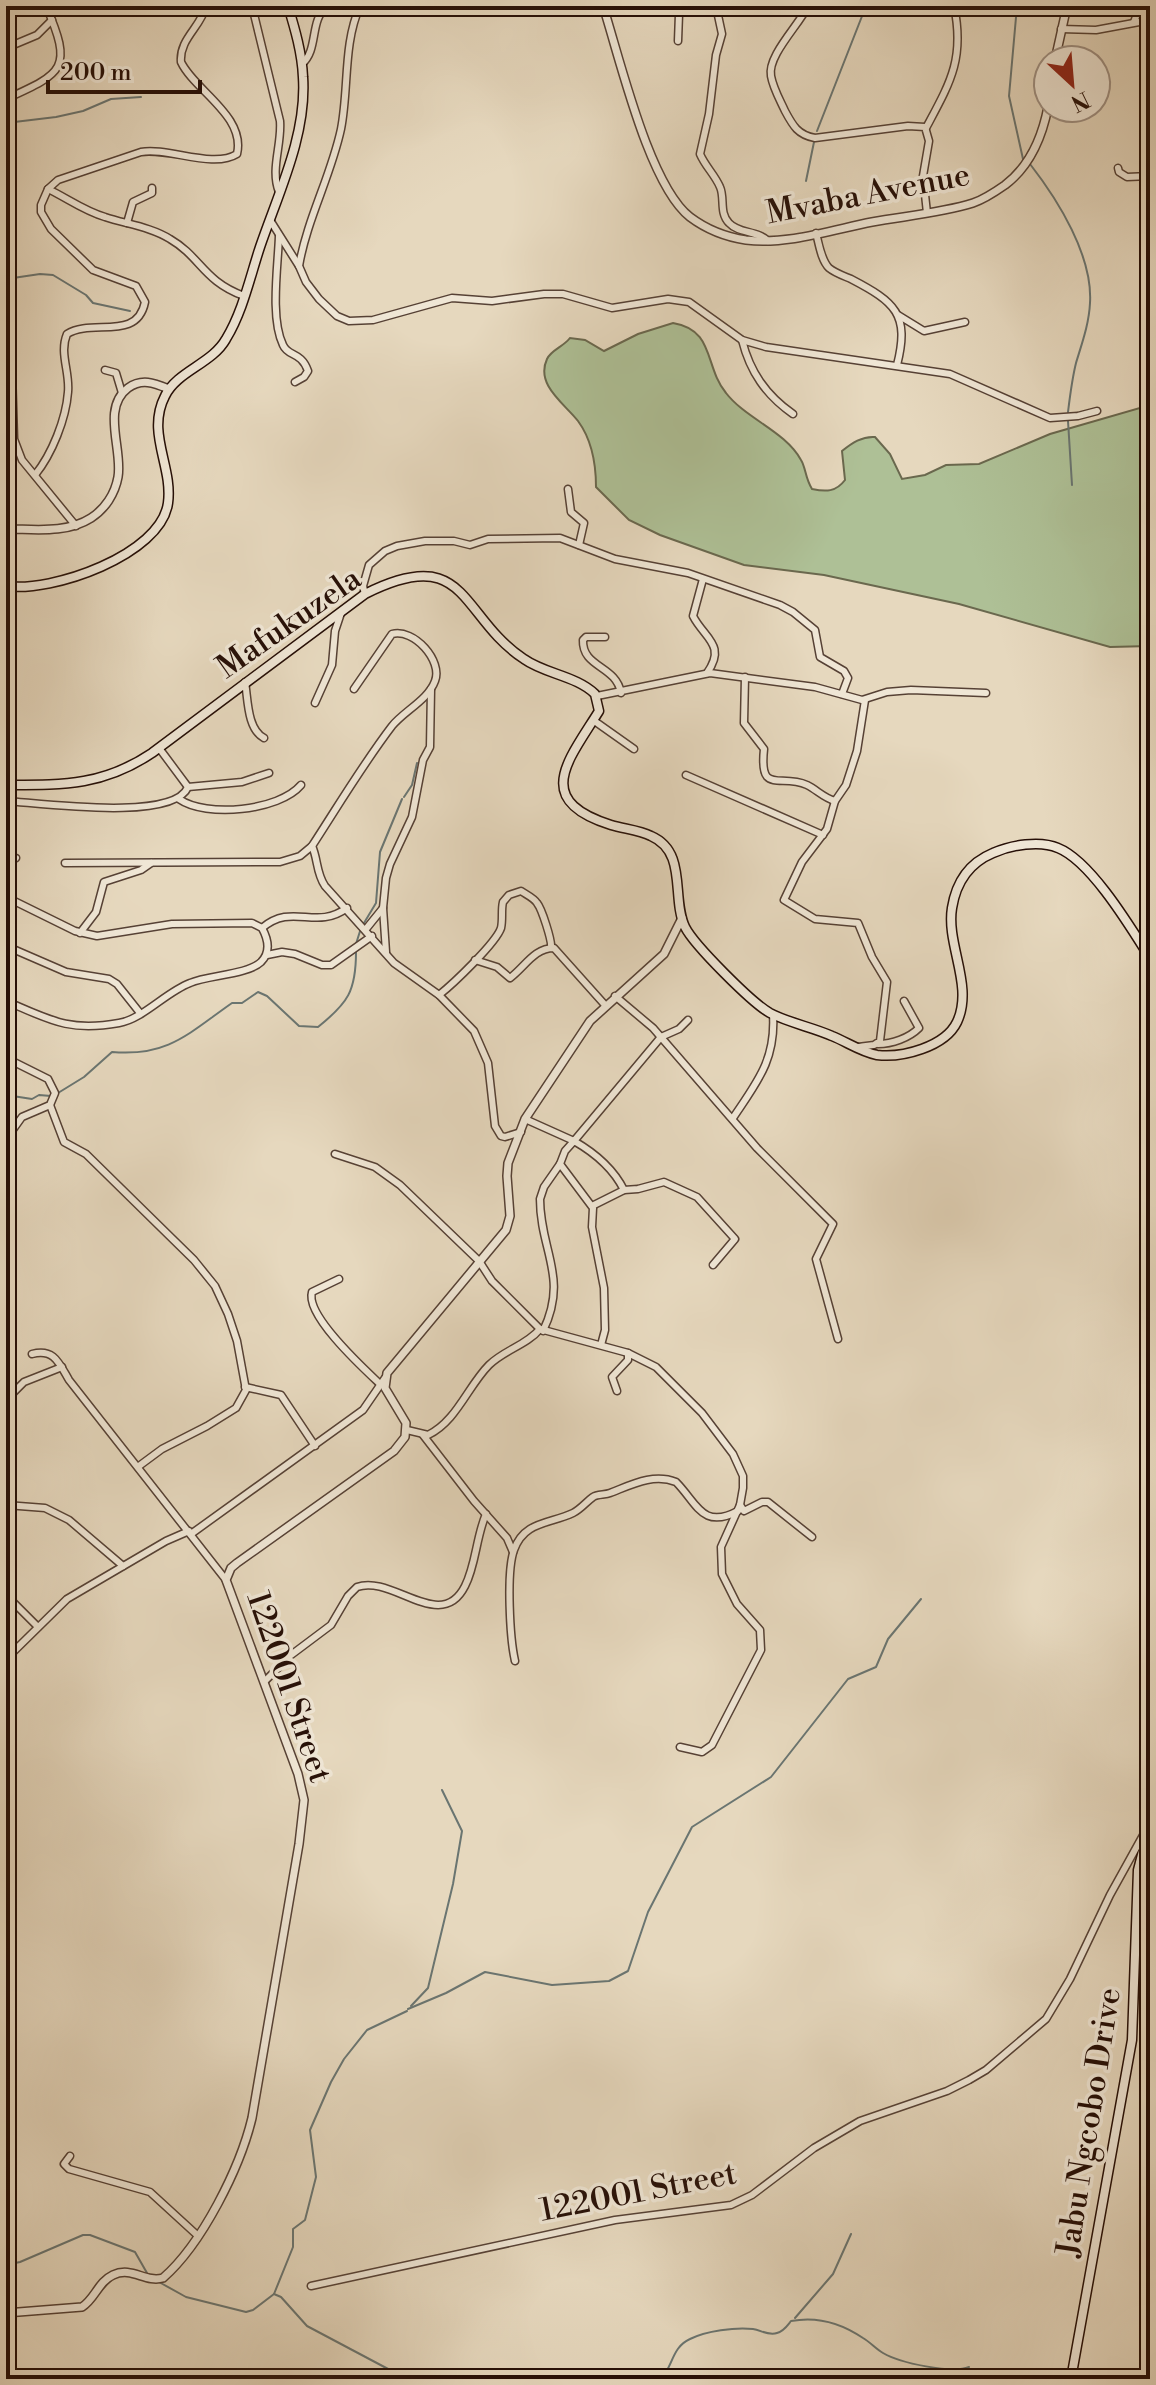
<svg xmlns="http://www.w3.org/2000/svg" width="1156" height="2385" font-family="'Libre Bodoni',serif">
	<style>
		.green { fill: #aec096; stroke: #6a684e; stroke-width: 2 }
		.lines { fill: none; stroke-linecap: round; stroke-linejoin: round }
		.stream { stroke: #6a7571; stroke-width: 2 }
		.minor-casing { stroke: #564135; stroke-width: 9 }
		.tertiary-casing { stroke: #564135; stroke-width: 10 }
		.secondary-casing { stroke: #260f07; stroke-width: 11 }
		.minor { stroke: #efe6d5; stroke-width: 6 }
		.tertiary { stroke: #efe6d5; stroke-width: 7 }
		.secondary { stroke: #efe6d5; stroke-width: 8 }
		.labels { text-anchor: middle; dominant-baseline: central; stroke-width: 7; stroke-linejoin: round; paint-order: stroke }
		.street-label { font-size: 32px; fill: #260f07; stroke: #efe6d5 }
	</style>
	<rect width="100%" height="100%" fill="#e6d8be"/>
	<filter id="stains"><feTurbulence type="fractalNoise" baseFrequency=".0025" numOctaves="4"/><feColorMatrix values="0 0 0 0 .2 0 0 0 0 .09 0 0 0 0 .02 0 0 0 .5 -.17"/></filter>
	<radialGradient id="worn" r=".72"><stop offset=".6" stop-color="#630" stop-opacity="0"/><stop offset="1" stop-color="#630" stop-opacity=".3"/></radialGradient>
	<path class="green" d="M673 323C715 330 704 366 726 393 746 419 785 431 801 460 806 468 805 478 812 489 826 492 836 492 845 480L842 451C852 443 862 436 875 437L890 454 902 479 925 475 946 465 979 464 1050 434 1150 405V646L1110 647 959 604 824 575 744 565 660 535 629 520 596 487C596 465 592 440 578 421 565 404 535 385 547 359 551 350 563 347 570 338L585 340 604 351 638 334Z"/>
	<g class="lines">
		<g class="stream">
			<polyline points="1017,6 1009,96 1023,159"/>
			<polyline points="6,123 56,117 83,111 111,99 141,97"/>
			<polyline points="817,131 866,6"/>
			<path d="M1030 164C1058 200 1093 256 1090 303 1089 324 1082 343 1076 363 1072 379 1070 396 1068 412"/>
			<polyline points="806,181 814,142"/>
			<polyline points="13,278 40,274 53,275 86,295 93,303 130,311"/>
			<polyline points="1068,421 1072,485"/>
			<polyline points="404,797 412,785 417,763"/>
			<polyline points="364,923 376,903 380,852 402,799"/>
			<polyline points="356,944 361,928"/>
			<path d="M58 1093 84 1077 112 1052C168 1057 189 1033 232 1003H242L258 992 267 996 299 1026 318 1027C348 1003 356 991 356 952"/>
			<polyline points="6,1095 32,1099 39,1095 51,1096"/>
			<polyline points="411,2006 428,1988 453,1884 462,1831 442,1790"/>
			<polyline points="408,2009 446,1993 485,1972 552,1985 609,1981 628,1971 648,1912 692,1827 771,1777 848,1679 876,1667 888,1639 921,1599"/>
			<polyline points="6,2265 20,2262 83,2235 90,2235 135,2252 147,2273"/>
			<polyline points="159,2282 186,2297 246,2312 253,2310 274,2294 281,2297 307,2326 407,2379"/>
			<polyline points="274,2294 293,2247 293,2229 305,2220 316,2177 310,2130 331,2082 344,2059 367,2030 407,2011"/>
			<polyline points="795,2318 833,2274 851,2234"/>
			<path d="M661 2379C673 2366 672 2347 690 2339 706 2331 735 2327 753 2329 761 2330 768 2336 777 2333 784 2331 787 2326 791 2321 817 2316 841 2323 863 2338 870 2342 876 2349 883 2353 900 2363 952 2374 969 2367"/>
		</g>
		<g class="minor-casing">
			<g id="minor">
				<path d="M252 6 280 121C282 145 270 169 279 192"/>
				<path d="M360 6C343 44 349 88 341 129 331 176 307 219 299 266L306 282 319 299 337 316 349 321 373 320 452 298 492 301 544 294H563L612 308 668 299 689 302 742 340 766 347 950 374 1050 418 1078 416 1097 411"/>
				<polyline points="677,6 679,14 678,41"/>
				<path d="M716 6 722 34 716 55 709 114 700 154C705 166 715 175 720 187 725 198 719 213 729 223 739 234 757 230 768 241"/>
				<path d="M808 6C799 25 767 56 771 76 773 88 780 100 785 111 793 126 798 135 815 138L908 126 925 127 929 141 923 176 927 213"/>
				<polyline points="1134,22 1140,6"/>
				<polyline points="1061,29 1096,30 1150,20"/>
				<polyline points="6,48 37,35 52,20"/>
				<path d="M302 64C319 49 309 21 327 6"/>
				<path d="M6 99C64 73 73 68 46 6"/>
				<path d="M926 128C950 83 965 59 954 6"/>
				<polyline points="1118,168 1119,172 1127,177 1150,176"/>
				<path d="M48 189C67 198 84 211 105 217 126 224 151 227 170 239 201 257 203 281 244 296"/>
				<polyline points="270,220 299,266"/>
				<polyline points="127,223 133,202 152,193 152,188"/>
				<path d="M816 233C819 244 821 260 829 268 835 273 844 276 851 279 895 302 910 314 897 365"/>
				<path d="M279 236C278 266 270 318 283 345 288 357 301 351 308 371L304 377 295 382"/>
				<polyline points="6,278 10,304 14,439 22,460 76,526"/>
				<polyline points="898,315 924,331 965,322"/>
				<path d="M742 340C750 372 766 395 793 414"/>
				<polyline points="105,370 116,373 122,393"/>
				<path d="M35 475C52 454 66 419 68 392 70 372 59 353 67 334 92 318 137 342 145 302L136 286 93 270 51 229 41 212V205L48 189 58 180 141 152C168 147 213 169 237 154 246 116 194 90 181 62 179 39 201 27 206 6"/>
				<polyline points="568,489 571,512 584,523 579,545"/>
				<path d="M703 579 693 616C704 638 727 645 707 673"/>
				<polyline points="365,594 363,586 369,565 385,551 397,546 425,541 454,541 470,545 488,539 560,538 615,559 688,573 780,605 793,612 815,630 820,657 844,671 848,678 842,694"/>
				<path d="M605 637H586L583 640C582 668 616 665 621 693"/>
				<path d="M745 677 744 723 764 749C759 796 780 773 807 785 817 790 824 798 835 801"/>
				<path d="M245 682C248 699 247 729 264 738"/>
				<polyline points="597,696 710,673 815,687 862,700 887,692 911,690 986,693"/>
				<polyline points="315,703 332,665 335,631 341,613"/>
				<polyline points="593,720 634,749"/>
				<polyline points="686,775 823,835"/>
				<polyline points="188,787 242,782 269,773"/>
				<path d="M179 799C206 818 279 811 301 785"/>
				<path d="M6 801C40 803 174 822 188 787L159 748"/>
				<path d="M312 846C318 859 316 873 325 886L394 963 439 995 474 1031 488 1063 495 1126 501 1136 505 1137 521 1132"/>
				<polyline points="6,855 16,858"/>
				<path d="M65 863 280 862 300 856 312 846C338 806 363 764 392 726 404 711 428 700 435 681 443 661 414 628 392 634L354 689"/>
				<path d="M6 897 75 931 97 936 172 924 252 923 262 928C268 939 271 952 261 962 247 975 208 975 190 983 166 992 143 1019 119 1023 69 1032 50 1020 6 1001"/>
				<path d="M262 928C293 902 315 931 347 908"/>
				<polyline points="366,929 383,908"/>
				<polyline points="80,933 96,912 104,882 141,870 151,863"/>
				<polyline points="6,946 66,972 109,979 117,984 140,1013"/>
				<polyline points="386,952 383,908 386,878 390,864 412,817 423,760 430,747 431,689"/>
				<polyline points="267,955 282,952 295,954 322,965 331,965 372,936"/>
				<path d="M475 960 497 967 510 978C525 967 534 948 554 948L605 1005"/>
				<path d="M439 995C453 984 496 943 501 928 503 919 501 910 503 902L509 895 521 891C527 895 534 898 537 903 542 909 552 941 551 947"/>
				<polyline points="615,996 653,1028 757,1148 833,1224 816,1259 838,1339"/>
				<path d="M878 1044C892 1044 909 1038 919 1028L904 1001"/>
				<polyline points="858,1047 874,1045 880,1041 887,982 872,957 858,923 815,919 784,900 802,862 827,829 835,801 846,785 857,751 865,700"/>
				<polyline points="6,1058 48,1079 55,1093 50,1105 22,1117 12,1131"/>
				<polyline points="50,1105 64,1142 86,1154 194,1260 215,1286 228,1314 237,1341 246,1390 236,1408 207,1426 162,1449 139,1466"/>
				<path d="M733 1118C757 1082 776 1060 773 1014"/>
				<polyline points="525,1119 574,1141 661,1037 679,1029 688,1020"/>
				<polyline points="335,1154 375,1167 400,1185 479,1261 492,1281 540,1329 628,1353 656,1367 702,1413 733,1454 743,1476 743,1488 740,1505 721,1547 722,1574 737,1604 760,1630 761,1650 712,1745 702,1752 680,1747"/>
				<polyline points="592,1206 624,1190 638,1189 664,1182 697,1197 735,1239 713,1265"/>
				<path d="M339 1279 312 1292C305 1315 363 1368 380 1384"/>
				<path d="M543 1331C569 1277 540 1251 540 1199L544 1187 560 1164"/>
				<path d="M601 1345 605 1330 604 1288 592 1227 593 1208 560 1164 565 1151 574 1141C595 1153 613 1168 624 1190"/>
				<path d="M32 1354C54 1348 59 1363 69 1380L226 1580"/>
				<polyline points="245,1387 281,1395 315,1446"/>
				<polyline points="617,1391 612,1377 628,1360 628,1353"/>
				<polyline points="6,1400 24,1382 62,1367"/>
				<path d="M407 1430 428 1435C456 1422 468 1386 489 1365 504 1350 527 1345 540 1329"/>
				<polyline points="423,1435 474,1501 507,1538 513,1552"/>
				<polyline points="6,1505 45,1508 69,1520 123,1566"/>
				<polyline points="740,1505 744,1511 762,1502 768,1502 812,1537"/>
				<polyline points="191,1534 363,1410 385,1378"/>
				<polyline points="6,1595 38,1627"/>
				<polyline points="6,1659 67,1599 166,1541 189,1531"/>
				<path d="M515 1661C510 1639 506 1572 514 1550 524 1521 550 1524 573 1513 581 1509 586 1502 593 1497 597 1494 605 1495 610 1493 631 1485 653 1473 676 1482 697 1503 702 1530 738 1511"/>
				<path d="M264 1682 291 1655 331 1625 348 1596 357 1587C392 1574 441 1634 465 1586 476 1565 476 1537 486 1514"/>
				<polyline points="70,2156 64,2164 69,2169 150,2192 197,2235"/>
				<polyline points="311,2286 615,2220 731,2205 752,2195 814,2148 860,2121 947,2091 969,2080 986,2070 1046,2019 1070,1979 1110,1895 1146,1830"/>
			</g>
		</g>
		<g class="tertiary-casing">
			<g id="tertiary">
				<path d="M603 6C620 59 649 185 690 217 706 229 726 237 746 240 787 245 832 230 872 222 905 216 941 213 973 203 985 199 995 192 1005 185 1030 166 1042 138 1048 107"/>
				<polyline points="1055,60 1067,6"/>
				<path d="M6 529C34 529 66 534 91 518 105 509 115 494 118 477 123 450 101 408 128 388 142 378 154 383 169 389"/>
				<path d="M6 2313 82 2307C95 2299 98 2282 113 2275 132 2266 145 2283 163 2278 202 2244 240 2168 252 2118L299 1844 304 1800 298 1774 226 1580 231 1568 237 1563 394 1451 405 1437 406 1423 385 1388 387 1373 506 1230 510 1216 507 1176 508 1163 525 1119 590 1021 664 954 682 918"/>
			</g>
		</g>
		<g class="secondary-casing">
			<g id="secondary">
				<path d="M6 586C51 593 161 555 168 503 173 466 146 433 165 396 177 371 212 364 226 339 243 311 250 277 260 247 278 194 307 135 303 77 302 53 295 29 288 6"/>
				<path d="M6 785C63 785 103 786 152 753L365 594C468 542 459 616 524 659 545 674 577 676 595 694L599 711C568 761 532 800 611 825 624 829 639 830 651 836 688 852 671 898 685 927 694 945 752 1003 770 1013 789 1023 812 1027 832 1036 847 1042 861 1052 877 1055 902 1058 945 1047 957 1022 974 986 946 945 952 908 956 883 969 863 993 853 1011 845 1040 840 1058 848 1091 861 1131 928 1150 958"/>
				<polyline points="1071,2379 1132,2040 1138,1870 1150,1824"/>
			</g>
		</g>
		<use href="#minor" class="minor"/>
		<use href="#tertiary" class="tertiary"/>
		<use href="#secondary" class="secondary"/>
	</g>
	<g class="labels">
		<g class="street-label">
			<text transform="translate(868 194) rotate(-11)">Mvaba Avenue</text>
			<text transform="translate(289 623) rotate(-35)">Mafukuzela</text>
			<text transform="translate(289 1687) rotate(71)">122001 Street</text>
			<text transform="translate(1089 2122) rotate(-81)">Jabu Ngcobo Drive</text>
			<text transform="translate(638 2192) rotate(-11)">122001 Street</text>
		</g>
	</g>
	<rect width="1156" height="2385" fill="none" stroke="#e6d8be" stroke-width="32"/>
	<rect x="8" y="8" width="1140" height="2369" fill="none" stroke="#260f07" stroke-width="4"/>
	<rect x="16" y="16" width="1124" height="2353" fill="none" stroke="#260f07" stroke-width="2"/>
	<g transform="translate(1072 84) rotate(154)"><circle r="38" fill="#efe6d5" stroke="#9f9083" stroke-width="2"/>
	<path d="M0-6L14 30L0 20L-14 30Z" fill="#8f2418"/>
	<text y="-12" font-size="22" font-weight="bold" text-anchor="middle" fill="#260f07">N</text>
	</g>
	<path d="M48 80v12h152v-12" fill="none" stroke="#260f07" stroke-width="4"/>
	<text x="60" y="80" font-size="24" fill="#260f07" stroke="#efe6d5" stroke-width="6" paint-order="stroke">200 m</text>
	<rect width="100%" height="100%" filter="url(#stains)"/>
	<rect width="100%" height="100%" fill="url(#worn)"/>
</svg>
